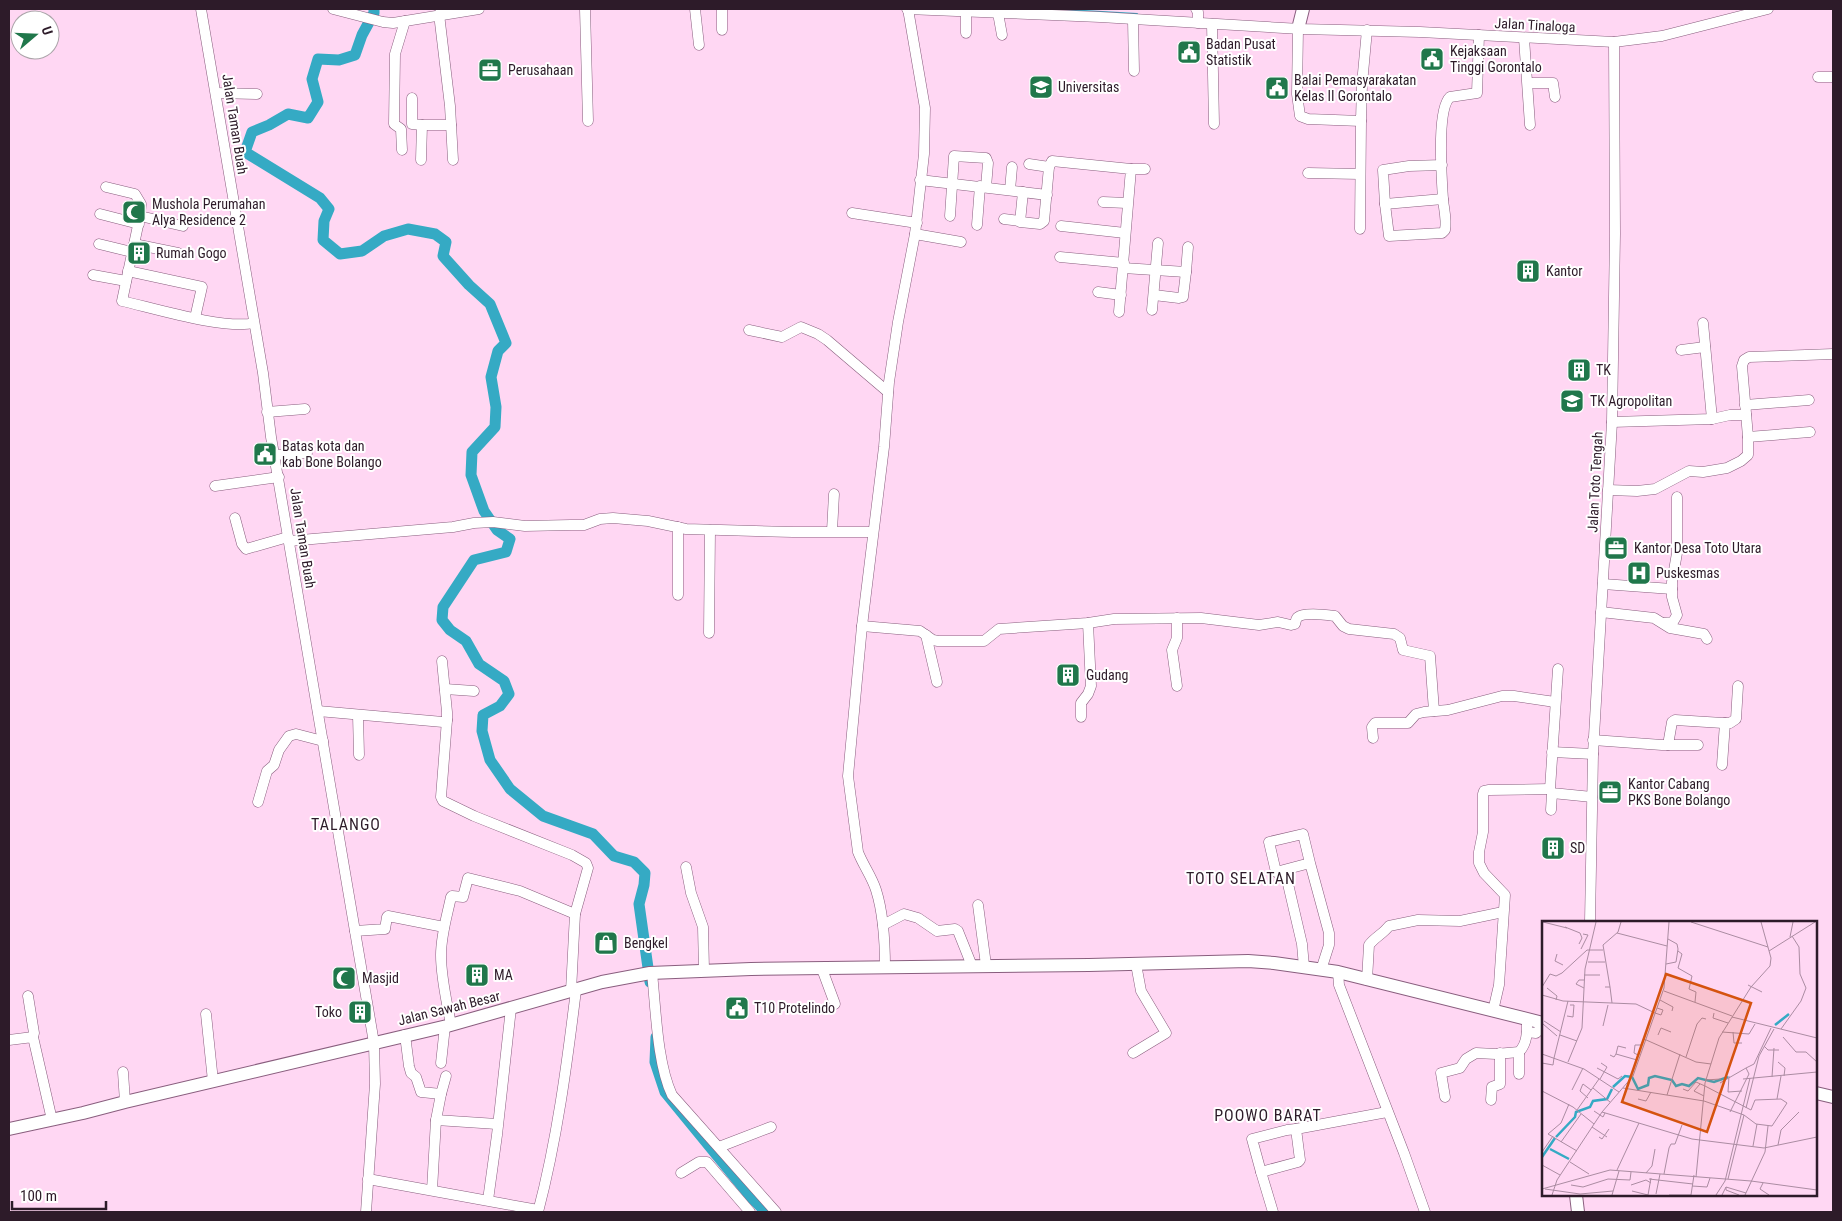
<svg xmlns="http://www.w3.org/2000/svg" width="1842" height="1221" font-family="'Roboto Condensed',sans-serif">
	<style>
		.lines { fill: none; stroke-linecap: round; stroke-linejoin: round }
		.stream { stroke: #35aac4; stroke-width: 2 }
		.river { stroke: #35aac4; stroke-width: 11 }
		.minor-casing { stroke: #895e7e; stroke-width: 11 }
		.major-casing { stroke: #895e7e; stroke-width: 14 }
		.minor { stroke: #fff; stroke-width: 10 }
		.major { stroke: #fff; stroke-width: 12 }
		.labels { text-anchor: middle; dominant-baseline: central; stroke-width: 4; stroke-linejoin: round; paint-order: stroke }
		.street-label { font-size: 14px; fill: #2d1b29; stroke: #fff }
		.poi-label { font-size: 14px; fill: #2d1b29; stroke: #fff; text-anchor: start }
		.quarter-label { font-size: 16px; letter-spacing: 1px; fill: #2d1b29; stroke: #fff }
		.inset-river { fill: none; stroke: #35aac4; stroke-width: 2.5 }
		.inset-road { fill: none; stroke: #ab8ca2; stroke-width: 1 }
		.view { fill: #d5530f; fill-opacity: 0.15; stroke: #d5530f; stroke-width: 2.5 }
		.inset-edge { fill: none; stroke: #2d1b29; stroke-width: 2.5 }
	</style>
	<rect width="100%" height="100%" fill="#ffd7f3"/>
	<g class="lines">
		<g class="stream">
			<polyline points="1050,9 1137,14"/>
			<polyline points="374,13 378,16"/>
		</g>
		<g class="river">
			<polyline points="374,9 374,13 362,35 355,55 339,60 318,59 312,79 318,102 308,118 288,114 269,125 252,132 245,152 320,198 329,209 324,221 323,240 340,254 362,251 384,236 408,229 435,234 446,242 443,256 469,285 490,304 506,343 498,351 491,377 496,407 495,427 472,452 471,475 484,511 497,530 510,539 506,552 474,560 443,607 442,620 450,630 466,641 479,664 504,681 509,694 500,706 483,715 482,731 490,760 510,789 543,816 593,834 614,856 634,862 645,873 644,885 639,904 650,982"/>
			<polyline points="656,1037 655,1062 665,1092 751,1197 766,1212"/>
		</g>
		<g class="minor-casing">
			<g id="minor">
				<polyline points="201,9 263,373 271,437 374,1043 375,1084 366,1212"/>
				<polyline points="333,9 383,22 393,23 479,9"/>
				<polyline points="585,9 588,121"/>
				<polyline points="695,9 699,45"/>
				<polyline points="722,9 722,30"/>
				<polyline points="907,9 1100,17 1301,29 1420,32 1614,42 1662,36 1768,9"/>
				<polyline points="966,9 966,33"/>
				<polyline points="1196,9 1198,12 1198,23"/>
				<polyline points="998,13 1002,35"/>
				<polyline points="439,14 450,106 453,160"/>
				<polyline points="1133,20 1134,71"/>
				<polyline points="1212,24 1214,124"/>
				<polyline points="1298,29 1297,94 1300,116 1308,119 1361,121 1362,84 1367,30"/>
				<polyline points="1524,38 1530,125"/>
				<polyline points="1818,77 1833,77"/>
				<polyline points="1528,83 1553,83 1555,97"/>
				<polyline points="216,93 257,94"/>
				<polyline points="412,98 412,124 422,125"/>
				<polyline points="402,150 401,129 394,124 395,54 405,21"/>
				<polyline points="421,160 422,125 451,125"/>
				<polyline points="1029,164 1049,167"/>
				<path d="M1442 165 1409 166 1383 170 1385 204 1389 236 1442 233 1445 230C1447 221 1444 209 1443 200 1442 180 1436 110 1450 97L1477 93 1479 35"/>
				<polyline points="1131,169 1145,169"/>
				<polyline points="1308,173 1360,174"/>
				<polyline points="920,180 1047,195"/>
				<path d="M106 187 135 194 141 204 140 216 122 301C153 308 225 330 254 323"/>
				<polyline points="1010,190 1012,167"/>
				<polyline points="1023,192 1020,222 1040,224 1044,221 1049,167 1052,161 1131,169 1119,312"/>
				<polyline points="1103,202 1127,203"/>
				<polyline points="1385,204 1443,199"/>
				<polyline points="852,213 917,223"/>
				<polyline points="100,214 139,224"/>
				<polyline points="140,216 183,226"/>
				<polyline points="950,216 954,156 986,158 988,163 986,187"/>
				<polyline points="1004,219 1020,221"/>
				<polyline points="977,225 980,186"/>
				<polyline points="1061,226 1125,233"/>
				<polyline points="1360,229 1361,121"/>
				<polyline points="915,234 961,242"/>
				<polyline points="99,244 132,252"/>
				<polyline points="134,244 178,253"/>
				<polyline points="1060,257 1124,263"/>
				<polyline points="1123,268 1186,272 1188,247"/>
				<polyline points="128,271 202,287 195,318"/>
				<polyline points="93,275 126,281"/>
				<polyline points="1098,292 1121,295"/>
				<polyline points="1154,295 1179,298 1183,297 1186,272"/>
				<polyline points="1152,310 1158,243"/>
				<polyline points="749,330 782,337 801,327 818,334 827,340 888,392"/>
				<polyline points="1681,350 1705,347"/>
				<polyline points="1745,405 1809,400"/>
				<polyline points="267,412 305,409"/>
				<polyline points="1712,419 1730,415 1746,415"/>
				<polyline points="1612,422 1712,419 1703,323"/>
				<polyline points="1748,437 1810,432"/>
				<polyline points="275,455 307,453"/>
				<polyline points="215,486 279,477"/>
				<polyline points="1608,490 1637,491 1655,489 1689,471 1703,472 1727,468 1741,461 1748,455 1748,437 1742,366 1744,360 1749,357 1833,354"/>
				<polyline points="235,518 242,544 246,549 288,537"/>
				<polyline points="832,531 834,494"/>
				<polyline points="289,541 453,527 474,523 493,522 525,526 571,525 584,525 600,519 613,518 648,521 686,529 793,532 872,532"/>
				<polyline points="1603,584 1672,589"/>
				<polyline points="678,595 678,527"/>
				<polyline points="1601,612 1654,618 1670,628 1704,634 1707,639"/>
				<polyline points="1663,623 1673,622 1677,615 1672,597 1672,582 1677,553 1677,497"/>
				<path d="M862 626 920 631 933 640 938 641H984L999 629 1088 623 1114 619 1201 618 1259 625 1278 622 1291 625 1295 624C1296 621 1296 618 1298 617 1304 612 1327 615 1335 616L1343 626 1349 629 1394 634 1400 638 1403 650 1430 656 1434 711"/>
				<polyline points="709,633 710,530"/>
				<polyline points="926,635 937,682"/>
				<polyline points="1558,669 1550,789 1552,793 1592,797"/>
				<polyline points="1177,686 1172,650 1177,638 1177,618"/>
				<polyline points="445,689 474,691"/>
				<polyline points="318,711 443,722 447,720 447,712 442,661"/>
				<polyline points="358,715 359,755"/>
				<polyline points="1081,717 1081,703 1088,694 1091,686 1088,623"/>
				<polyline points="447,720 441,797 443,801 474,816 572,855 586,863 588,868 575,914 571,991"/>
				<polyline points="1373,738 1372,727 1375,723 1408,723 1416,714 1424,712 1448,710 1502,696 1514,696 1555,702"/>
				<polyline points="1593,740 1662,745 1698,745"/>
				<polyline points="1668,745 1672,722 1675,720 1723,723 1730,723 1736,719 1738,686"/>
				<polyline points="1552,752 1593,754"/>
				<polyline points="1722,765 1725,723"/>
				<polyline points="258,802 267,771 274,765 279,750 289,736 296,734 323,741"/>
				<polyline points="1551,810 1552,793"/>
				<polyline points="1310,863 1303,834 1269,842 1276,872 1310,863 1329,933 1329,945 1321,970"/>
				<polyline points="686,867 691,893 703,927 704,970"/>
				<polyline points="1285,871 1302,944 1304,967"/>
				<polyline points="978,905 986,965"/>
				<polyline points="1590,922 1593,754 1612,422 1615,234 1614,42"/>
				<polyline points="883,925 904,914 918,918 937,931 955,929 958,931 972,966"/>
				<polyline points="355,931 385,929 387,917 388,916 444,927"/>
				<path d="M885 968C885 942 884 915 876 890 872 877 863 865 858 852L848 776 862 626 884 447 889 382 898 322 915 234 924 154 925 108 908 9"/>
				<polyline points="822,969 835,1004"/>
				<polyline points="1338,972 1339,985 1404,1153 1425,1212"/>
				<path d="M652 973C656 1010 657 1063 672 1095L776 1212"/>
				<path d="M1367 980 1369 945C1375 937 1383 934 1389 926L1418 920 1460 921 1503 912"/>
				<polyline points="28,996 34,1033 33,1037"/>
				<polyline points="1493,1011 1499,985 1505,895 1484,873 1479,863 1479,852 1483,832 1483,794 1484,791 1489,790 1550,789"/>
				<polyline points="206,1014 213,1081"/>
				<path d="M451 1025C447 1002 441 979 441 955 441 935 447 916 451 897L452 896 463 897 468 878 520 891 575 914"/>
				<polyline points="1527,1032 1536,1033 1539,1030 1542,1023"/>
				<polyline points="405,1035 409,1066 411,1073 416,1077 421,1092 441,1094 436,1120 432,1190"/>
				<polyline points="9,1040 33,1037 52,1120"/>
				<polyline points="1519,1052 1519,1074"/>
				<polyline points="1133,1053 1166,1033 1141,991 1136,964"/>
				<polyline points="441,1063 445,1026"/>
				<polyline points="123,1072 125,1102"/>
				<polyline points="441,1094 446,1076"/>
				<path d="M1445 1097 1441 1073 1460 1068 1466 1059 1476 1053 1496 1054 1519 1052C1528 1043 1527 1030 1527 1019"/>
				<polyline points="1491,1100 1492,1087 1500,1084 1500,1053"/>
				<polyline points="436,1120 497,1124"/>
				<polyline points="719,1147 771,1127"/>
				<polyline points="1261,1172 1252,1139 1287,1130 1296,1129"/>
				<polyline points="681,1173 699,1162 707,1162 750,1212"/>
				<polyline points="368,1179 538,1210"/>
				<polyline points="488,1200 497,1135 511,1008"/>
				<path d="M538 1212C557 1140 567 1064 576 990"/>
				<polyline points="1273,1212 1261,1172 1298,1162 1300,1160 1296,1129 1387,1112"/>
			</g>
		</g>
		<g class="major-casing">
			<g id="major">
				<polyline points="1298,29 1303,9"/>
				<polyline points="1816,1093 1833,1097"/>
				<polyline points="9,1129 83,1113 125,1102 447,1026 602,982 650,973 751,969 1089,965 1248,961 1274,963 1338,972 1543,1023"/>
				<polyline points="1576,1195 1578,1212"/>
			</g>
		</g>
		<use href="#minor" class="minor"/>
		<use href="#major" class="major"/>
	</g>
	<defs>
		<g id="civic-square" transform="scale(1.25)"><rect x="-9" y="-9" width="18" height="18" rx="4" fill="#20774b" stroke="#fff"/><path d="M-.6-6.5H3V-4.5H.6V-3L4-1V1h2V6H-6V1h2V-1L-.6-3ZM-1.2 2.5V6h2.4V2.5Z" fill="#fff"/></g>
		<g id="office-square" transform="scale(1.25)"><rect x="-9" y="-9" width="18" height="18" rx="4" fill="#20774b" stroke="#fff"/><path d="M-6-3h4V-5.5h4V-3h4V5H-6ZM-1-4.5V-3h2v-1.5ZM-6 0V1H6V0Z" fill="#fff"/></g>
		<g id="university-square" transform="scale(1.25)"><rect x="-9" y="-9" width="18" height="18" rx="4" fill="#20774b" stroke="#fff"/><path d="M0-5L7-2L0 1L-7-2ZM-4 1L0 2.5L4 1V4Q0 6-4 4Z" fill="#fff"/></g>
		<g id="mosque-square" transform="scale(1.25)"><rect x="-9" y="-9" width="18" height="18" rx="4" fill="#20774b" stroke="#fff"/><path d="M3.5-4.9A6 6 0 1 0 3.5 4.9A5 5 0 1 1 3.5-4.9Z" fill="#fff"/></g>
		<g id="building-square" transform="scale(1.25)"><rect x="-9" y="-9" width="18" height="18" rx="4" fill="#20774b" stroke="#fff"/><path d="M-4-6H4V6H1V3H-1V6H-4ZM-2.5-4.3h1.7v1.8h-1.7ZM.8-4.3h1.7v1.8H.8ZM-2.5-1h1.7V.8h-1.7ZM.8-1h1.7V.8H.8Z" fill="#fff"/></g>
		<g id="school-square" transform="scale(1.25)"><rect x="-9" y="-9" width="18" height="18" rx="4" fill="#20774b" stroke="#fff"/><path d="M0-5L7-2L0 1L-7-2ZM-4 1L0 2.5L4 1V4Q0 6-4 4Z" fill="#fff"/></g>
		<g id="hospital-square" transform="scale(1.25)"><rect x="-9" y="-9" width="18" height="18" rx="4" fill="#20774b" stroke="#fff"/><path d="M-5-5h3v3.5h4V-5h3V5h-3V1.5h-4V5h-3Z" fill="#fff"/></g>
		<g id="shop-square" transform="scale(1.25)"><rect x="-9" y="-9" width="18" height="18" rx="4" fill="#20774b" stroke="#fff"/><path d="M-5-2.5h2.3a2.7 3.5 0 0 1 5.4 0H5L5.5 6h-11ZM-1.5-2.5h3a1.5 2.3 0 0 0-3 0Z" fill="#fff"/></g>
	</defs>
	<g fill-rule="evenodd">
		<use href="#civic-square" x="1189" y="52"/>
		<use href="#civic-square" x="1432" y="59"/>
		<use href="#office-square" x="490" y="70"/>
		<use href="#university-square" x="1041" y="87"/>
		<use href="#civic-square" x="1277" y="88"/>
		<use href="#mosque-square" x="134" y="212"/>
		<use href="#building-square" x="139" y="253"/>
		<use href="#building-square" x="1528" y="271"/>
		<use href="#building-square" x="1579" y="370"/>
		<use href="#school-square" x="1572" y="401"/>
		<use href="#civic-square" x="265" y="454"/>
		<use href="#office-square" x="1616" y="548"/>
		<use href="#hospital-square" x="1639" y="573"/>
		<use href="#building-square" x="1068" y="675"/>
		<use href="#office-square" x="1610" y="792"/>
		<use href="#building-square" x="1553" y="848"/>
		<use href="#shop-square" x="606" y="943"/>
		<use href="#building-square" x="477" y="975"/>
		<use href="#mosque-square" x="344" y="978"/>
		<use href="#civic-square" x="737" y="1008"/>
		<use href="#building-square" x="360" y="1012"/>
	</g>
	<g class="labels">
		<g class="street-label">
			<text transform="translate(1535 25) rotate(3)">Jalan Tinaloga</text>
			<text transform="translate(235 124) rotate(81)">Jalan Taman Buah</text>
			<text transform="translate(1595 482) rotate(-87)">Jalan Toto Tengah</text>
			<text transform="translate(303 538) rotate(81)">Jalan Taman Buah</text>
			<text transform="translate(449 1008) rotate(-14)">Jalan Sawah Besar</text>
		</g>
		<g class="poi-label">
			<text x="1206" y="44">Badan Pusat<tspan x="1206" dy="16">Statistik</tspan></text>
			<text x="1450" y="51">Kejaksaan<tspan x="1450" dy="16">Tinggi Gorontalo</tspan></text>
			<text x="508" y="70">Perusahaan</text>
			<text x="1294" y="80">Balai Pemasyarakatan<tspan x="1294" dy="16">Kelas II Gorontalo</tspan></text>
			<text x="1058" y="87">Universitas</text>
			<text x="152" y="204">Mushola Perumahan<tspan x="152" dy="16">Alya Residence 2</tspan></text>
			<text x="156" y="253">Rumah Gogo</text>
			<text x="1546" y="271">Kantor</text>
			<text x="1596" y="370">TK</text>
			<text x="1590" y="401">TK Agropolitan</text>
			<text x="282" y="446">Batas kota dan<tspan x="282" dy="16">kab Bone Bolango</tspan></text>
			<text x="1634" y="548">Kantor Desa Toto Utara</text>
			<text x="1656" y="573">Puskesmas</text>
			<text x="1086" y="675">Gudang</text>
			<text x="1628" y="784">Kantor Cabang<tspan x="1628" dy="16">PKS Bone Bolango</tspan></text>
			<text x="1570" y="848">SD</text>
			<text x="624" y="943">Bengkel</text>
			<text x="494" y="975">MA</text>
			<text x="362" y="978">Masjid</text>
			<text x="754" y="1008">T10 Protelindo</text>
			<text x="342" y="1012" text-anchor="end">Toko</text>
		</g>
		<g class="quarter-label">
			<text x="346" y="824">TALANGO</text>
			<text x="1241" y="878">TOTO SELATAN</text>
			<text x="1268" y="1115">POOWO BARAT</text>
		</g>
	</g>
	<g transform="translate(1542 921)">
		<rect width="275" height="275" fill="#ffd7f3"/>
		<path class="inset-river" d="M233 104 247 93M71 166 83 155 90 156 96 168 106 164 107 157 113 155 130 159 134 165 140 163 147 165 156 157 172 161 186 156M14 216 33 196 34 191 48 186 51 180 65 178 70 168M8 228 27 238M0 236 13 217"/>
		<path class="inset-road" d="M1 1 25 7M149 1 226 26M23 6 38 12 40 17 37 23M75 12 125 25M248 16 251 1M39 28 46 14 41 13M136 30 140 33 136 47 150 55 147 68 154 71 153 81M227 30 273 1M15 33 13 40 21 44M46 41H63M124 43 134 41 136 28 135 23 126 18M42 54H58M206 64 220 71M0 66 8 53 14 55 20 52 45 29H61M63 66H68L70 82M68 66 61 24 76 11 79 1M5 67 15 75 14 79M42 67 34 63 37 59H42M122 70 190 95M0 74 21 80 94 83 113 92M118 79 131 86 130 90M113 92 119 94 121 89 115 87M172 92 171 97 186 102M25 95 31 96 32 84H28M190 96 275 117M2 100 19 111M1 103 15 115M61 105 66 84M239 108 259 80 264 67 258 53 257 26 250 15M180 111 207 113 213 103M191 111 192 122H200M18 114 35 120M116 114 119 107 129 111M241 116 254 131H264L275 141M102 118 154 141 169 143M222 125 226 129H237M0 133 42 148 77 171M74 133 76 125 84 127M68 134 72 136 74 133 95 139M96 134 92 132 93 124H100M144 136 155 103 160 97 164 98M12 137 26 80M26 141 40 107 43 48 54 1M236 141 243 147 242 155M0 142 11 144 12 137M55 147 76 158 80 155M204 147 212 143 229 107M187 155 186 171 200 170M230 156 232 127M58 158 65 146 59 142M201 158 275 151M163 159 179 158M178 162 204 147 207 153 188 191M158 163 152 170 162 175M51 167 68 181M81 167 162 180 202 194 214 203 230 205 245 182 239 178 213 179 209 189 163 165M141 168 146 170 154 161 163 165M30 169 41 147M0 170 31 186 52 203M125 174 138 133M46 177 38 170 40 165 41 163 49 169M96 178 104 180 109 171M235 178 239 155M27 183 19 202 6 213 35 230M204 187 217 135 232 108M35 189 57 158M52 190 61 196 63 192M60 191 150 218 222 227 275 216M50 206 65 216M57 216 60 218 67 208M19 221 39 193M236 224 239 209 257 191M211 225 215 203M0 231 11 215M28 241 47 253M0 244 18 254M75 249 97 202M104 252 110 245 113 228M122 253 127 227 129 223H133L140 204M154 256 163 162 177 117 209 66 228 45 229 37 219 1M107 258 151 263M186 258 202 194M221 262 218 268 227 274M29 264 41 266 66 258 88 259 89 251M89 264 104 259 109 262M150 265 165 266 168 257M184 266V269L197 274M0 268 68 249 209 260 275 269M3 268 38 273 71 270M90 270 106 274M114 273 118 253M10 274 15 259 60 191 91 155 122 67 127 1M70 274 77 250M106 274 109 257M127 274H149M149 274 152 254M174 274 183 260 208 157M180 274 184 266 204 272M203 274 223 231 226 205"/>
		<path class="view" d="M124 53 209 82 165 211 80 181Z"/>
		<rect width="275" height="275" class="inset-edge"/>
	</g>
	<rect width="1842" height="1221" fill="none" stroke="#2d1b29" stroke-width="20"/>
	<g transform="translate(35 35) rotate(71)"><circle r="24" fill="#ffffff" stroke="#aba4a9"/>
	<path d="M0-4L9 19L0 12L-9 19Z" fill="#20774b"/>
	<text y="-8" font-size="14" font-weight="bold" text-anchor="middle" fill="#2d1b29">U</text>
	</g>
	<path d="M12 1201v8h94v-8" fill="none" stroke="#2d1b29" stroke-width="2.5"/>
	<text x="20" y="1201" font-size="15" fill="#2d1b29" stroke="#ffffff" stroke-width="4" paint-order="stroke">100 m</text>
</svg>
